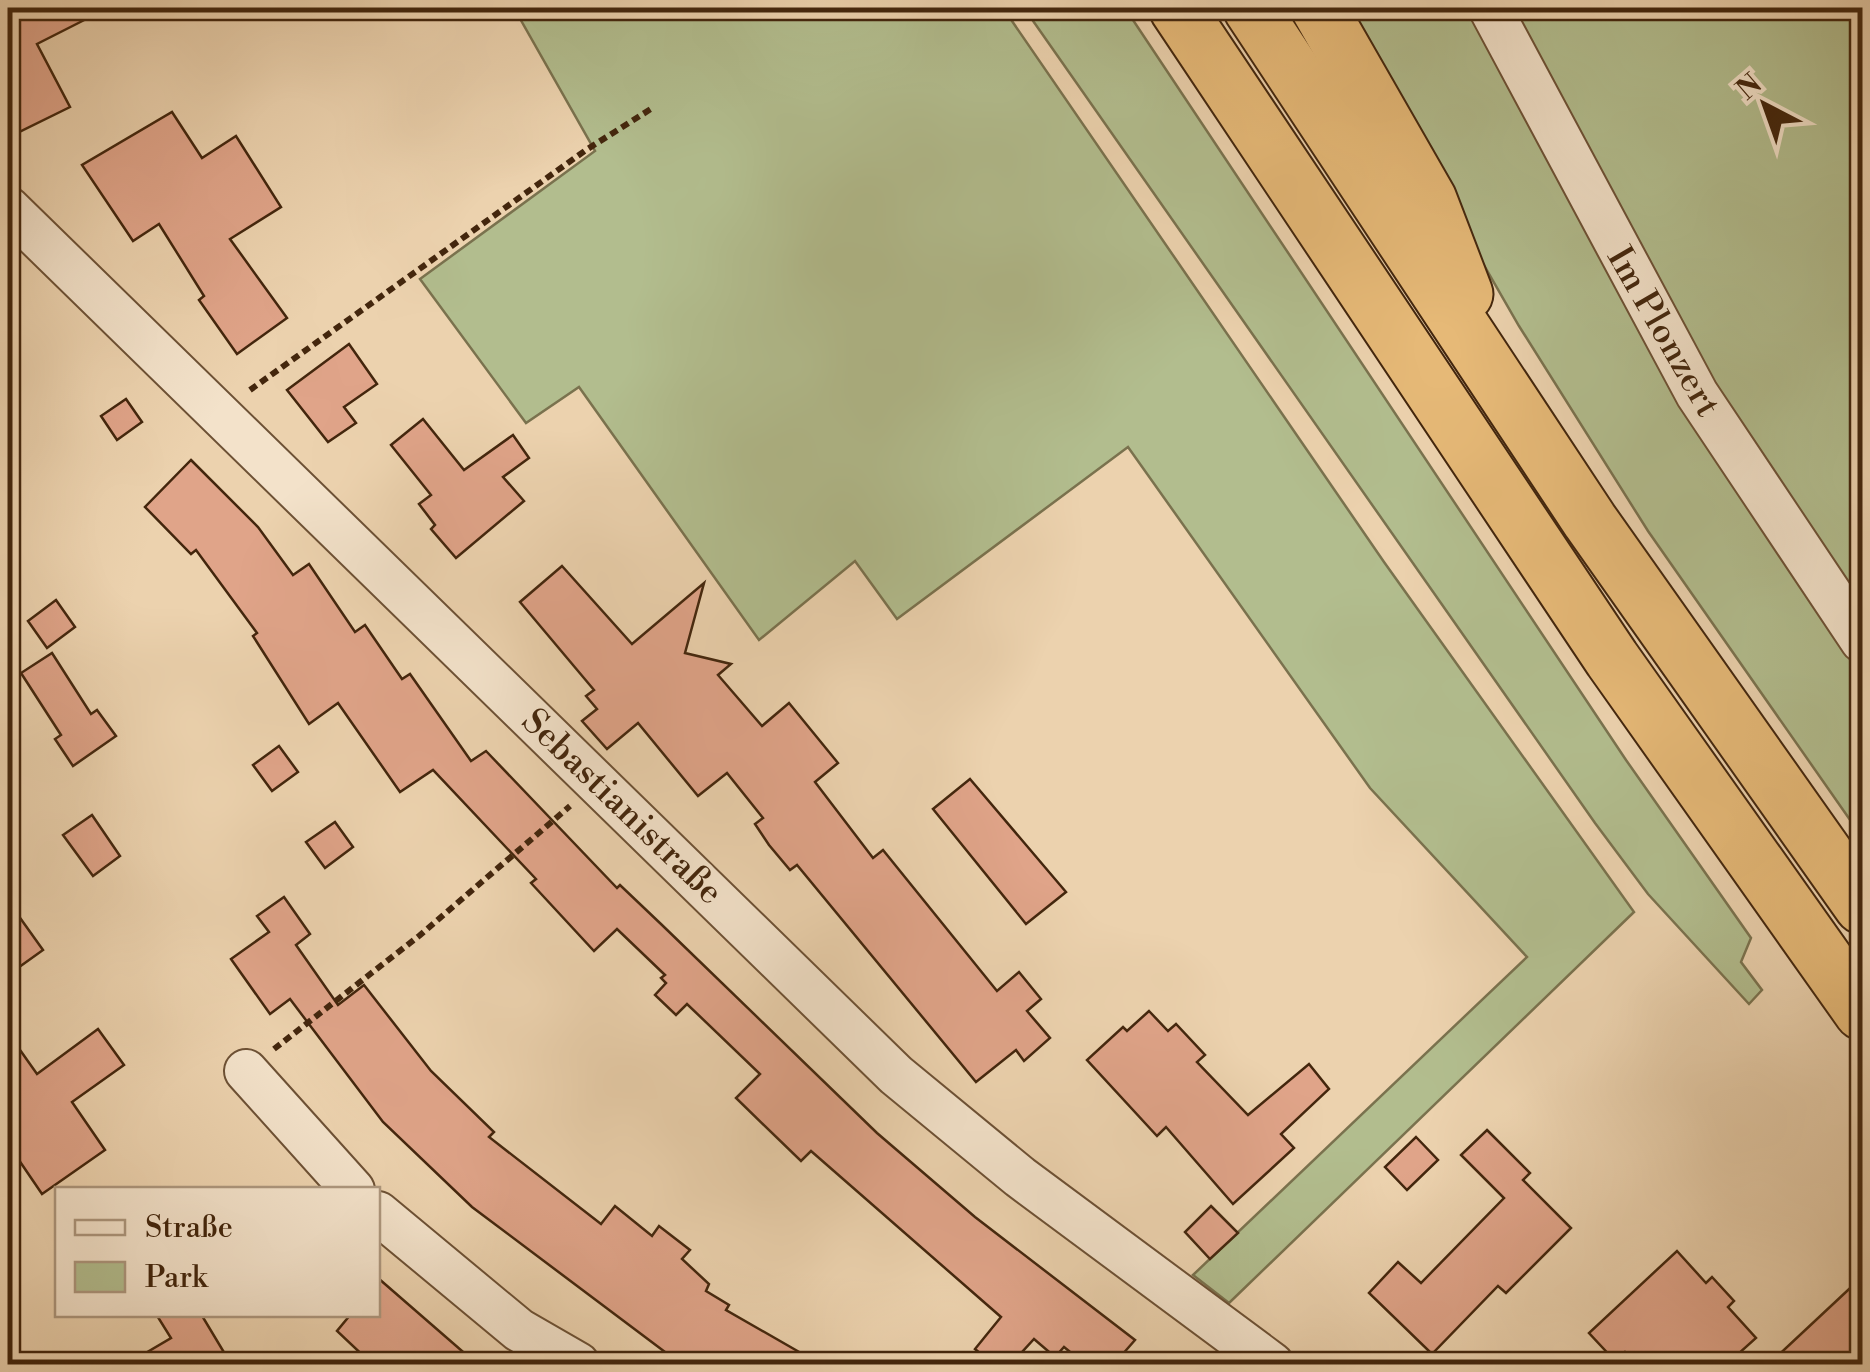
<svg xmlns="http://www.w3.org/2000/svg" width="1870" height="1372" font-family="'Libre Bodoni',serif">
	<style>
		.green { fill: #b2bd8e; stroke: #7a724e; stroke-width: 2.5 }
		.building { fill: #e0a489; stroke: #43260d; stroke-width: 2.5 }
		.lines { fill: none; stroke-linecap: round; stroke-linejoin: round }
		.street-casing { stroke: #6d5135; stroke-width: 46 }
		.highway-casing { stroke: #43260d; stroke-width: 59 }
		.path { stroke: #43260d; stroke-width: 6; stroke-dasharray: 8 5; stroke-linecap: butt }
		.street { stroke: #f3e2ca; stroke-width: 42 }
		.highway { stroke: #e6b977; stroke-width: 55 }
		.labels { text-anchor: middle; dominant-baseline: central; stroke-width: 8; stroke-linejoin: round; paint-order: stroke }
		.street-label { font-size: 35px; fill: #43260d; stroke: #f3e2ca }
	</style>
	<rect width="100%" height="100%" fill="#ecd2ae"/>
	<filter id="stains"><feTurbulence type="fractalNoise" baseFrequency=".002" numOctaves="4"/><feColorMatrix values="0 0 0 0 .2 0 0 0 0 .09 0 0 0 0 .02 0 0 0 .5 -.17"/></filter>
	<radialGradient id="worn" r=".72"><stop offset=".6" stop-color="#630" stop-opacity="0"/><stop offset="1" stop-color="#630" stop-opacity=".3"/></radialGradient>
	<g class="green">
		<polygon points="514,8 1003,8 1384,562 1634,912 1229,1303 1193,1275 1527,957 1370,788 1128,447 897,619 855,561 759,640 579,387 526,423 420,279 595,151"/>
		<polygon points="1024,8 1125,8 1626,760 1751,938 1741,962 1762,990 1749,1004 1648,894 1595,823"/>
		<polygon points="1336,8 1862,8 1862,837 1648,531 1519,326"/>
	</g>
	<g class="building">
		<polygon points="8,8 108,8 37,44 70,107 17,133 8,115"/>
		<polygon points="172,112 202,158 236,136 281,207 230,239 287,318 237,354 199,300 204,296 159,224 133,241 82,165"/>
		<polygon points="349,344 377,384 344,407 356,423 328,442 287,390"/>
		<polygon points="126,399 142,422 117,440 101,416"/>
		<polygon points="423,419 464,470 513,435 529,458 503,477 524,501 456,558 431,529 435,525 419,504 431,495 391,445"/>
		<polygon points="191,460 258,527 293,575 309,564 355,632 365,625 402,679 410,674 471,761 486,751 617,888 620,885 662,925 877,1133 975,1217 1135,1340 1114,1364 1085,1364 1064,1347 1055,1357 1034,1339 1011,1364 993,1364 975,1349 1001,1317 811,1151 801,1161 736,1098 760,1074 687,1004 676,1015 655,995 666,983 661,978 665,975 617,929 594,951 531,883 536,879 433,770 400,792 338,703 309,724 253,636 257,633 196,550 191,554 145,507"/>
		<polygon points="562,566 632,644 704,583 685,653 731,664 718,675 762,726 789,703 838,763 815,782 873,858 883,850 997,991 1019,972 1041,999 1027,1011 1050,1038 1024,1061 1016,1050 976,1082 797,865 790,870 769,845 755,824 763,818 727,773 698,796 638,723 607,749 582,721 597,709 586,696 594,690 520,602"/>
		<polygon points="56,600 75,627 47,648 28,621"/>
		<polygon points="52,653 91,714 97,710 116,736 73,766 55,739 61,735 21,673"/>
		<polygon points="279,746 298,772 272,791 253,765"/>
		<polygon points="970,779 1066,892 1026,924 933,809"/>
		<polygon points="92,815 120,856 93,876 63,835"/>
		<polygon points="335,822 353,847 325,868 306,842"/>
		<polygon points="284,897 310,934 296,945 338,1005 364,985 431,1071 494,1132 489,1137 601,1224 615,1206 652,1236 659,1226 690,1250 682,1259 709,1284 706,1291 729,1305 726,1310 820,1364 681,1364 472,1207 383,1122 290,999 270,1014 231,959 269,932 257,916"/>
		<polygon points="8,901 43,950 8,975"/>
		<polygon points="1149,1011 1168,1031 1176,1024 1205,1055 1197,1062 1248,1115 1309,1064 1329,1089 1281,1134 1294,1148 1233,1204 1166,1127 1157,1136 1087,1060 1123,1027 1127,1031"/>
		<polygon points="98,1029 124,1065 72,1102 105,1150 42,1194 8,1144 8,1033 37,1074"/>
		<polygon points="1487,1130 1530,1173 1523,1180 1571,1228 1506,1293 1498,1286 1432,1354 1369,1293 1398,1262 1421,1283 1504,1198 1461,1155"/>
		<polygon points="1416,1137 1438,1160 1407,1190 1385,1167"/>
		<polygon points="1211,1206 1238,1233 1210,1259 1185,1232"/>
		<polygon points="1677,1251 1706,1283 1712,1277 1734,1301 1728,1307 1756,1338 1727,1364 1637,1364 1625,1352 1616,1362 1589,1333"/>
		<polygon points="1862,1277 1862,1364 1769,1364"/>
		<polygon points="378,1278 477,1364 372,1364 337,1331 351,1314 378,1314"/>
		<polygon points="156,1314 201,1314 231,1364 127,1364 171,1338"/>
	</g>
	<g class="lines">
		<g class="street-casing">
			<g id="street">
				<polyline points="1490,8 1697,394 1862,641"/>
				<polyline points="8,208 896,1075 1020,1177 1272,1364"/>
				<polyline points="246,1071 353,1190"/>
				<polyline points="378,1213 519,1330 578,1364"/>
			</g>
		</g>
		<g class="highway-casing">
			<g id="highway">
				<polyline points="1177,8 1612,659 1862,1012"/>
				<polyline points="1251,8 1590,521 1862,906"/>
				<polyline points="1319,8 1429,200 1465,294"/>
			</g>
		</g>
		<g class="path">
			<polyline points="250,390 586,150 654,107"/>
			<polyline points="274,1049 419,936 570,806"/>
		</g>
		<use href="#street" class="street"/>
		<use href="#highway" class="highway"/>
	</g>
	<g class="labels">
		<g class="street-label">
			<text transform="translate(1663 332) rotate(60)">Im Plonzert</text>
			<text transform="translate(622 807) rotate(44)">Sebastianistraße</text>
		</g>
	</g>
	<rect width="1870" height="1372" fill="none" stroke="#ecd2ae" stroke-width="40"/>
	<rect x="10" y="10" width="1850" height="1352" fill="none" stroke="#43260d" stroke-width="5"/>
	<rect x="20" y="20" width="1830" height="1332" fill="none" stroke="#43260d" stroke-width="2.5"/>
	<rect x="55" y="1187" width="325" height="130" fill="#f3e2ca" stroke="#ad977e" stroke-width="2.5"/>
	<rect x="75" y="1220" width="50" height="15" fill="#f3e2ca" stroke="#ad977e" stroke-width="2.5"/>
	<text x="145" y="1237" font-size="30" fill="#43260d">Straße</text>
	<rect x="75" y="1262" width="50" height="30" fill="#b2bd8e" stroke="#ad977e" stroke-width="2.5"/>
	<text x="145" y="1287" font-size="30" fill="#43260d">Park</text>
	<g transform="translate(1765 105) rotate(319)" stroke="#f3e2ca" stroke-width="8" paint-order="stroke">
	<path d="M0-8L18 38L0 25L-18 38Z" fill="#43260d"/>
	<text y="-15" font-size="28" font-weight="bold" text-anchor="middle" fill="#43260d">N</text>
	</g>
	<rect width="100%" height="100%" filter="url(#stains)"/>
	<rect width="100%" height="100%" fill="url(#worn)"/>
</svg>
